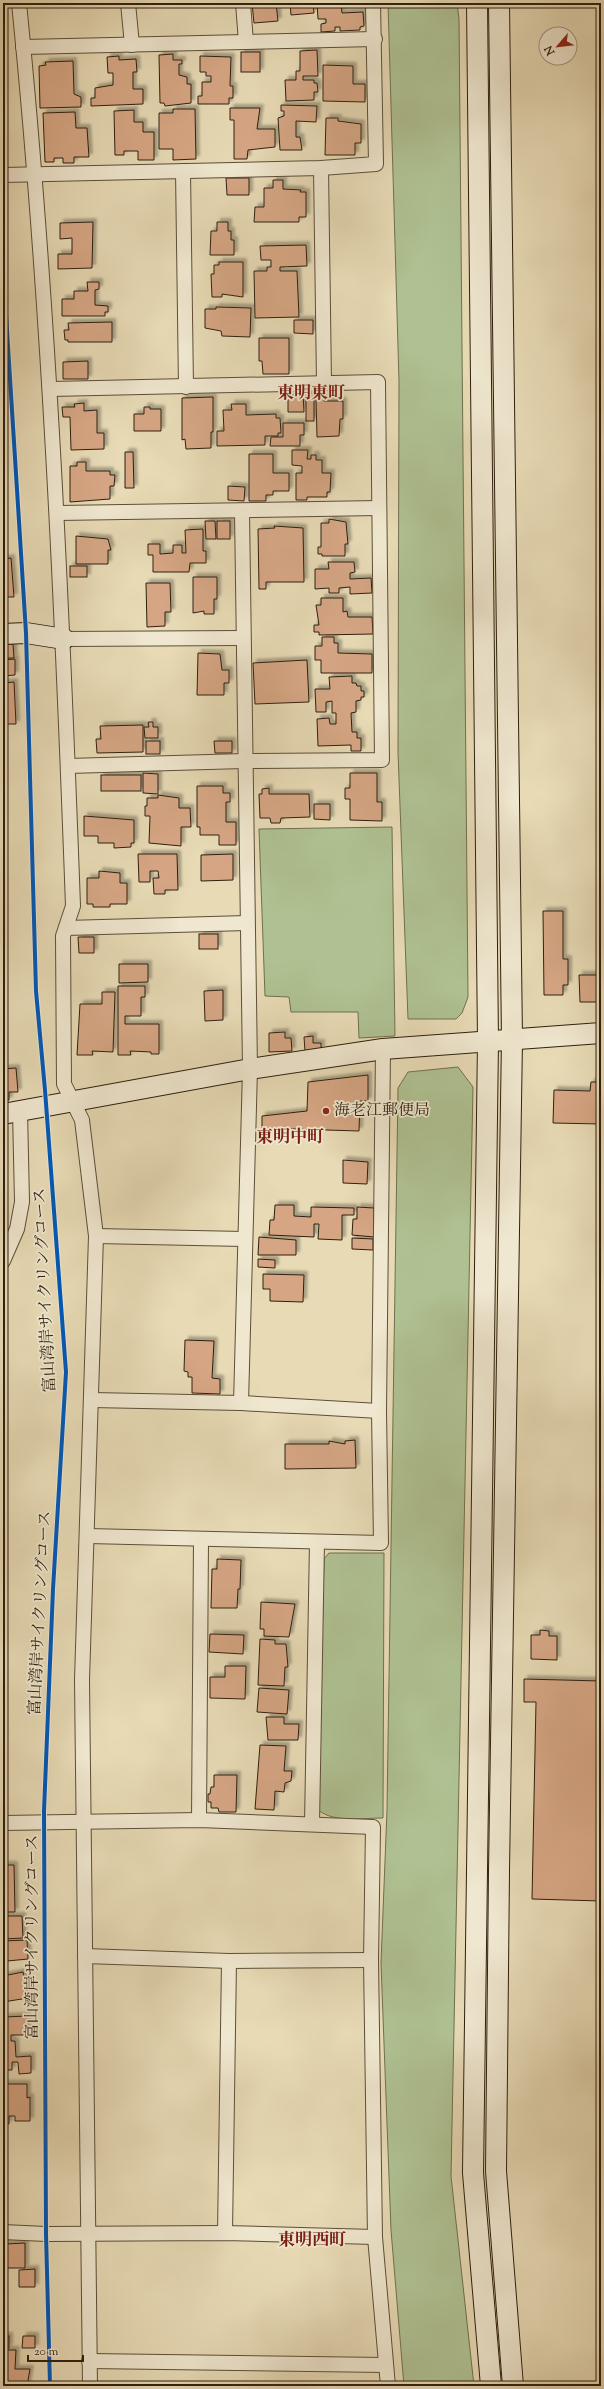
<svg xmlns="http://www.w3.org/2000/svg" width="604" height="2389" font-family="'Sorts Mill Goudy','Noto Serif JP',serif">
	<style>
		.green { fill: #afc192; stroke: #6f7050 }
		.building { fill: #d6a684; stroke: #2f1f0e; filter: url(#shadow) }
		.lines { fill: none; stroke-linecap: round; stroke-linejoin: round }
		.street-casing { stroke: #5d4e38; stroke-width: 16 }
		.secondary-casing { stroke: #2f1f0e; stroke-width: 22 }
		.street { stroke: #efe7cf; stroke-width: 14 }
		.secondary { stroke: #efe7cf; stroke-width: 20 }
		.cycleway-casing { stroke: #efe7cf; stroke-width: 6 }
		.cycleway { stroke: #0057b8; stroke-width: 4 }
		.poi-dot { fill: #8f2418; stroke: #efe7cf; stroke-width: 1.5 }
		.labels { text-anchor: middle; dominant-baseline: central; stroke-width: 3.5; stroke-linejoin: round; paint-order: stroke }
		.poi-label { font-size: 16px; fill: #2f1f0e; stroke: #efe7cf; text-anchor: start }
		.street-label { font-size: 16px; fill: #2f1f0e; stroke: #efe7cf }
		.neighbourhood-label { font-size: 17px; font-weight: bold; fill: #7a1f14; stroke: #efe7cf }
	</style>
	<defs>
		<filter id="shadow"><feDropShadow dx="3.5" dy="-3.5" stdDeviation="1" flood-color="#0004"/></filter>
	</defs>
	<rect width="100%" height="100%" fill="#e7dab5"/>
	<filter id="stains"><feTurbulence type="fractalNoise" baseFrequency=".005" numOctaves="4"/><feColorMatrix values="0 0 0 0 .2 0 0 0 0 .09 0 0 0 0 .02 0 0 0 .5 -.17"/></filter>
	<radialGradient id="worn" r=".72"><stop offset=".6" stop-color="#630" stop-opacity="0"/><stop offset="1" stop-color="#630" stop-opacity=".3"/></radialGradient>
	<g class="green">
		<polygon points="388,3 457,3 459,19 468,997 462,1013 456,1019 408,1019 398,752 399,381"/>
		<polygon points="392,827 395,1036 359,1038 358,1012 291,1012 289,997 265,996 259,829"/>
		<polygon points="458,1067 473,1087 451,2176 474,2386 404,2386 391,2230 381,1963 387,1810 398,1088 408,1072"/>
		<path d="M329 1553H384L383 1818C363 1818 334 1823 318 1810L324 1559Z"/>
	</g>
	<g class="building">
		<polygon points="252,3 276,3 278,21 254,23"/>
		<polygon points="290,3 313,3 314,13 291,15"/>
		<polygon points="317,3 348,3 341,4 342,13 363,12 364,26 360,27 360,30 340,31 340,27 335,27 335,31 321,32 321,24 326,23 326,19 318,19"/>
		<polygon points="317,50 318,76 303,76 303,80 314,80 314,83 317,83 318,92 314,92 314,100 286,101 285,80 296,80 296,71 300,71 300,51"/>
		<rect x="241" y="52" width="19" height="20"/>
		<polygon points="173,54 173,60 182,60 182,64 179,64 179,75 187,77 187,84 191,84 191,103 165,106 164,103 160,103 159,55"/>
		<polygon points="119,56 119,60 136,59 137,72 133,72 133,89 143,89 143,104 91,106 91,98 95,98 95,88 113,85 113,73 108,73 107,57"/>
		<polygon points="200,56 231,57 230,86 233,86 233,98 229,98 229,104 198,104 198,96 202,96 202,82 211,82 211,76 206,76 206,72 200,72"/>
		<polygon points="73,61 74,94 81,97 81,107 40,108 39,66 46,65 45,62"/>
		<polygon points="323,65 353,66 353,84 365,84 365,102 323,101"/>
		<polygon points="281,105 317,106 316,122 296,121 296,137 300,137 302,150 280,150 278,118 284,116 284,111 281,111"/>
		<polygon points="230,108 260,108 257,129 275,129 275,147 248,150 247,159 234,159 234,120 230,120"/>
		<polygon points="173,109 195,109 196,159 173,160 173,149 159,149 159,113 173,113"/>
		<polygon points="134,110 134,122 143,122 143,132 154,132 154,160 138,160 138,151 124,151 124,155 115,155 114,111"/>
		<polygon points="75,112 76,128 87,128 89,157 74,157 74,163 63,163 63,158 54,158 54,162 45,162 43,113"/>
		<polygon points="326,118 338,118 338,121 361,124 361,143 355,143 355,155 325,155"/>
		<polygon points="226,178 249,178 249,195 227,195"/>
		<polygon points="273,180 283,180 283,189 301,190 300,192 306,192 306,217 299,217 299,222 254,222 255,207 264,207 264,188 273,188"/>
		<polygon points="93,222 92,268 58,269 58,254 72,254 72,238 60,239 60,223"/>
		<polygon points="217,222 228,222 228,231 231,231 231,240 234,240 234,255 210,255 211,231 217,231"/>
		<polygon points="306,245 307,266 280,267 280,271 297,271 299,317 255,318 254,271 267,271 267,267 271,267 271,260 261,260 260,246"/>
		<polygon points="219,262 243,262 243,297 222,294 222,297 212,297 211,274 214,274 214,265 219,265"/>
		<polygon points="87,282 99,282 99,289 95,290 95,305 108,306 108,312 105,312 105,316 62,316 62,299 74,299 74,291 88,291"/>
		<polygon points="216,307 251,308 250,337 222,336 221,331 205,328 205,309 216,309"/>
		<polygon points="294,320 313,320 313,334 294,333"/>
		<polygon points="112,322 112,342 68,342 68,340 65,340 64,330 69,330 68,323"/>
		<polygon points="259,338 289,338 289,374 263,374 262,361 259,361"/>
		<polygon points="88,361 88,379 63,379 63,362"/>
		<rect x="306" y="393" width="8" height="28"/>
		<polygon points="303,394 304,412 288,412 288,395"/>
		<polygon points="213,397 213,432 211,432 211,448 186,449 185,439 182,440 182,398"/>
		<polygon points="316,398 324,398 324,401 343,401 343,419 340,419 339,436 317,437"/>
		<polygon points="84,403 84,411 97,410 97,433 104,433 104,449 71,450 70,417 63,417 62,407 75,407 74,404"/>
		<polygon points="231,404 246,404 246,415 276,414 276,418 280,418 281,433 278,433 278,436 265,436 265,445 217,446 217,431 224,431 223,410 232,410"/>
		<polygon points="144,407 150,407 150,409 161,409 161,431 134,431 134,414 144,414"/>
		<polygon points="283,423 304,423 304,435 300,435 300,446 270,446 271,437 283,437"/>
		<polygon points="292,450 308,450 307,459 311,459 311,455 316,455 316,460 322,460 322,473 331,473 330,492 327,492 327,497 307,497 307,500 296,500 296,473 302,473 302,466 292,465"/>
		<polygon points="125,452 133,452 134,488 125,488"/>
		<polygon points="249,454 273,454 273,473 289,473 289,491 273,491 273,495 266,495 266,501 249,501"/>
		<polygon points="77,462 86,462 86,471 110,471 110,475 115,475 114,486 110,486 110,499 70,502 70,466 77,466"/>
		<polygon points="228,486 245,487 244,501 228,500"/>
		<polygon points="329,519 346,522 348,544 345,544 345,556 322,556 322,554 318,554 318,547 321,547 321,523 329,523"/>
		<polygon points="205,521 215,521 216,539 206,539"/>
		<rect x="217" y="521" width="13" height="18"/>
		<polygon points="274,526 303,528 304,582 266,582 266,589 259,589 258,529 275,528"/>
		<polygon points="203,529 203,551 206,551 206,563 190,563 189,572 153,572 153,555 148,555 148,544 160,544 160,554 173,553 173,545 182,545 182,553 186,553 185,530"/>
		<polygon points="76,536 108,539 111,550 108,550 108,564 76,564"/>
		<polygon points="11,558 14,597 3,597 3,559"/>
		<polygon points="328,562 354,562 355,572 350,573 350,579 371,578 372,593 350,594 350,587 339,588 339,593 329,593 329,588 315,589 315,569 329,569"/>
		<rect x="70" y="566" width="17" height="11"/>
		<polygon points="193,577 217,577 217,599 214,599 214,614 204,614 204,611 193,613"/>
		<polygon points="146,583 170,583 171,612 165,612 165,626 147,627"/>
		<polygon points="321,598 343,598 343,612 347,611 348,617 372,617 373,634 319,635 319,632 314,632 314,625 319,625 316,605 321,605"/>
		<polygon points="322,637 334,637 334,643 338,643 338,653 372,654 372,673 321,673 321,660 315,660 315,646 322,646"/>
		<polygon points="3,644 13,644 14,658 3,658"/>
		<polygon points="198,653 220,654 222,670 229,670 229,683 224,683 224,695 197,695"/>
		<polygon points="15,659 15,675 3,676 3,660"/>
		<polygon points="307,660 309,702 255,704 253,663"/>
		<polygon points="352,676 352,683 356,683 357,686 361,686 361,691 364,691 364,697 361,697 361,700 356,701 356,712 351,713 352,732 357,732 357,738 361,738 361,751 351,751 351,745 318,746 317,719 329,718 330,724 336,724 336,713 332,713 332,701 326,702 326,712 316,712 315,689 330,689 329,677"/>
		<polygon points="3,681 5,683 14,682 16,724 3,724"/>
		<polygon points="148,722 153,722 153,727 158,727 158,738 145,738 144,727 149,727"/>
		<polygon points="143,725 143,752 97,753 96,739 101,739 100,726"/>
		<rect x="146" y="741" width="14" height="13"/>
		<polygon points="214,741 232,741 232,753 215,753"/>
		<polygon points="143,773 158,774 158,794 143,793"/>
		<polygon points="350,773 377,773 377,802 382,802 382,821 350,820 350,799 345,799 345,788 350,788"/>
		<rect x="101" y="775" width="40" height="16"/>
		<polygon points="197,786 223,786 223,793 230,793 230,802 226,802 226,822 236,822 236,845 219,845 219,835 200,835 200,827 197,827"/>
		<polygon points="269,788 269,794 309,794 310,817 281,818 280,823 271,823 270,818 260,818 259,794 262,794 262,789"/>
		<polygon points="158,795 179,798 179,808 190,808 191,827 181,827 181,846 149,843 150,816 145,816 145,806 147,806 147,798 158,798"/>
		<polygon points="314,804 330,804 330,820 314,819"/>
		<polygon points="84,816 134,820 134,843 131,843 131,847 114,848 114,843 98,843 98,836 84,836"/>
		<polygon points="138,854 177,854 178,890 165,890 165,894 154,894 153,878 159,878 158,871 150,871 150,882 139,882"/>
		<polygon points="233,854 233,880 201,881 201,855"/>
		<polygon points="99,871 120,873 120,883 127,883 127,904 110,904 110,907 93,907 93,904 87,904 87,878 99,878"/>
		<polygon points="543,911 563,911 563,959 568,959 568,985 563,985 563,995 544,995"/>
		<rect x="199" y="934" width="19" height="15"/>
		<polygon points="78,937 94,937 94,953 79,953"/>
		<polygon points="119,964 148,964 148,982 119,983"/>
		<polygon points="579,975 599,975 600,1002 580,1002"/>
		<polygon points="118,986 145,986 145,997 141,997 141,1016 125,1016 125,1024 159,1024 159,1054 151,1054 151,1052 130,1051 131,1055 118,1055"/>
		<polygon points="223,990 223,1020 205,1021 204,991"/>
		<polygon points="102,992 115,992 113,1052 92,1051 93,1055 77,1055 80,1004 102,1004"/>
		<polygon points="285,1032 285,1038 291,1038 292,1051 269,1052 269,1033"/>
		<polygon points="313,1036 313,1043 321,1043 321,1050 305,1051 304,1037"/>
		<polygon points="16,1068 18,1092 9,1092 9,1100 3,1101 3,1069"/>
		<polygon points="368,1075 368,1101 360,1101 359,1131 262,1128 262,1116 307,1111 308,1082"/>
		<polygon points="591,1082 601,1082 601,1124 553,1123 554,1090 590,1091"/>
		<polygon points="343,1160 368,1162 367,1184 343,1183"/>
		<polygon points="275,1205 294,1205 294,1216 311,1217 311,1207 354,1208 354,1215 342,1215 342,1240 318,1239 319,1224 314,1224 314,1237 269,1235 270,1220 274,1220"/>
		<polygon points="357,1207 374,1208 374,1237 352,1235 353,1219 357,1219"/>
		<polygon points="259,1237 296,1240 296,1255 258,1255"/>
		<polygon points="352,1238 373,1239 373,1250 352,1249"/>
		<polygon points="258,1259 275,1260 275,1268 258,1267"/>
		<polygon points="263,1274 304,1275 303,1302 270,1301 270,1289 263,1289"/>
		<polygon points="185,1340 214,1341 212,1378 220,1379 220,1394 192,1393 192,1377 188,1377 188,1372 184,1371"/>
		<polygon points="355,1440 356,1468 285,1469 285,1444 329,1444 329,1441 345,1444 345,1441"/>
		<polygon points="217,1559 241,1560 240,1589 238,1589 237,1608 211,1608 212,1569 217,1569"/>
		<polygon points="261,1602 295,1604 289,1637 264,1636 264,1629 260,1629"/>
		<polygon points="540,1630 549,1631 549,1636 557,1636 557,1660 531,1659 531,1635 540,1635"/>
		<polygon points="210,1634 244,1635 243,1654 209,1652"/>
		<polygon points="260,1639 275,1640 275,1644 286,1644 288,1667 285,1667 284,1686 258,1685"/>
		<polygon points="225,1666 246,1666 245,1699 210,1698 210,1677 225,1677"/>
		<polygon points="524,1679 601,1681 601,1901 532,1899 536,1702 524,1702"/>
		<polygon points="259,1688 289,1690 287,1714 257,1712"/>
		<polygon points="266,1717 284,1717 284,1724 299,1724 298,1740 268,1740"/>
		<polygon points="260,1745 286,1746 284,1771 292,1771 291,1781 285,1783 284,1792 275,1791 274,1810 255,1809"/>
		<polygon points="214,1775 237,1775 236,1812 219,1812 218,1808 211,1808 211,1802 208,1802 208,1794 210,1794 211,1787 214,1787"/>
		<polygon points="3,1865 14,1865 15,1912 3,1912"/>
		<polygon points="3,1916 22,1916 23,1938 3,1939"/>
		<polygon points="27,1940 28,1959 7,1961 6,1958 3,1958 3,1941"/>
		<polygon points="23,1972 28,1998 3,2002 3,1976"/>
		<polygon points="27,2016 27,2035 11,2035 11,2041 15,2041 16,2057 31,2056 31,2073 19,2074 18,2062 12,2062 12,2070 3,2070 5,2017"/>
		<polygon points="3,2084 27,2084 27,2098 30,2097 30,2121 15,2121 15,2116 9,2116 9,2124 3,2124"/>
		<polygon points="3,2241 6,2241 6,2244 25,2243 25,2268 3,2268"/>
		<polygon points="35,2269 35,2287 19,2287 19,2270"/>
		<rect x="3" y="2336" width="6" height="12"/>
		<polygon points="23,2336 35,2336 35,2348 22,2348"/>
		<polygon points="3,2350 16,2350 15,2369 30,2369 27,2386 3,2386"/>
	</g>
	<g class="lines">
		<g class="street-casing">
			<g id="street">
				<path d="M19 3C49 303 62 604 73 906L63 936 64 1084 82 1120 96 1236 82 1680 90 2386"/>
				<polyline points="128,3 132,45"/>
				<polyline points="243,3 246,42"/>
				<polyline points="23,47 375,39"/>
				<polyline points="321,168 324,383"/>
				<polyline points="183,171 186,387"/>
				<polyline points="3,175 321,168 376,164 373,3"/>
				<polyline points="51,389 378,382 382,760 244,761 68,766"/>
				<polyline points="58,513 379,508"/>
				<polyline points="64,639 243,638"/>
				<polyline points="66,928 247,923"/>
				<polyline points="96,1236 244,1239"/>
				<polyline points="3,1261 17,1229 22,1202 20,1111"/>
				<polyline points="92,1400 241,1403 379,1411"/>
				<polyline points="241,1403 250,1069 242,512"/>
				<polyline points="88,1536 381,1543 379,1411 383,1049"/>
				<polyline points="199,1820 201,1540"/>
				<polyline points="3,1823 199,1820 373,1827 371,1960 375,2237 388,2386"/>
				<polyline points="312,1824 317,1542"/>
				<polyline points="85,1956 229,1961 371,1960"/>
				<polyline points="3,2232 46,2234 225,2233 375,2237"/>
				<polyline points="225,2233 229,1961"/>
				<polyline points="89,2361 385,2365"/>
			</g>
		</g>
		<g class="secondary-casing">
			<g id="secondary">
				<polyline points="477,3 488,1041 473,2173 491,2386"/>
				<polyline points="499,3 512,1039 499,1871 496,2171 513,2386"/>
				<polyline points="3,634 26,633 64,639"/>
				<polyline points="3,1114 250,1069 383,1049 601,1033"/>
			</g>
		</g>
		<use href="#street" class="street"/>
		<use href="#secondary" class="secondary"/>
		<g class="cycleway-casing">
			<polyline id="cycleway" points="3,267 26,633 36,991 45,1090 66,1372 53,1589 44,1811 46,2234 50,2386"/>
		</g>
		<use href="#cycleway" class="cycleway"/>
	</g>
	<circle class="poi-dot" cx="326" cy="1111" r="4"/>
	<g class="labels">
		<g class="poi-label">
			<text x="334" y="1111">海老江郵便局</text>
		</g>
		<g class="street-label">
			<text transform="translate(46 1290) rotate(-93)">富山湾岸サイクリングコース</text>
			<text transform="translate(41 1613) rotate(-87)">富山湾岸サイクリングコース</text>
			<text transform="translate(33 1937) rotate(-90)">富山湾岸サイクリングコース</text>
		</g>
		<g class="neighbourhood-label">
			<text x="311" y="394">東明東町</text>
			<text x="290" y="1138">東明中町</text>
			<text x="312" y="2241">東明西町</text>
		</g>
	</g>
	<rect width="604" height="2389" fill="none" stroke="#e7dab5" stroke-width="16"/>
	<rect x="4" y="4" width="596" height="2381" fill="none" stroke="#2f1f0e" stroke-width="2"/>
	<rect x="8" y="8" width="588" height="2373" fill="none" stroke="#2f1f0e"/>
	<g transform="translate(558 46) rotate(242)"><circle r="19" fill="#efe7cf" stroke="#a29782"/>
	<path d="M0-3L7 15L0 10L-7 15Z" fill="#8f2418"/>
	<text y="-6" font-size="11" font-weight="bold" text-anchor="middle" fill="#2f1f0e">N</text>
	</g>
	<path d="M28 2355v6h55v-6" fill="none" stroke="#2f1f0e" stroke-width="2"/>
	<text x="34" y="2355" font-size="12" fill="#2f1f0e" stroke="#efe7cf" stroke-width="3" paint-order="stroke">20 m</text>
	<rect width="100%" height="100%" filter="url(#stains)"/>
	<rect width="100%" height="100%" fill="url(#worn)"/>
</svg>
